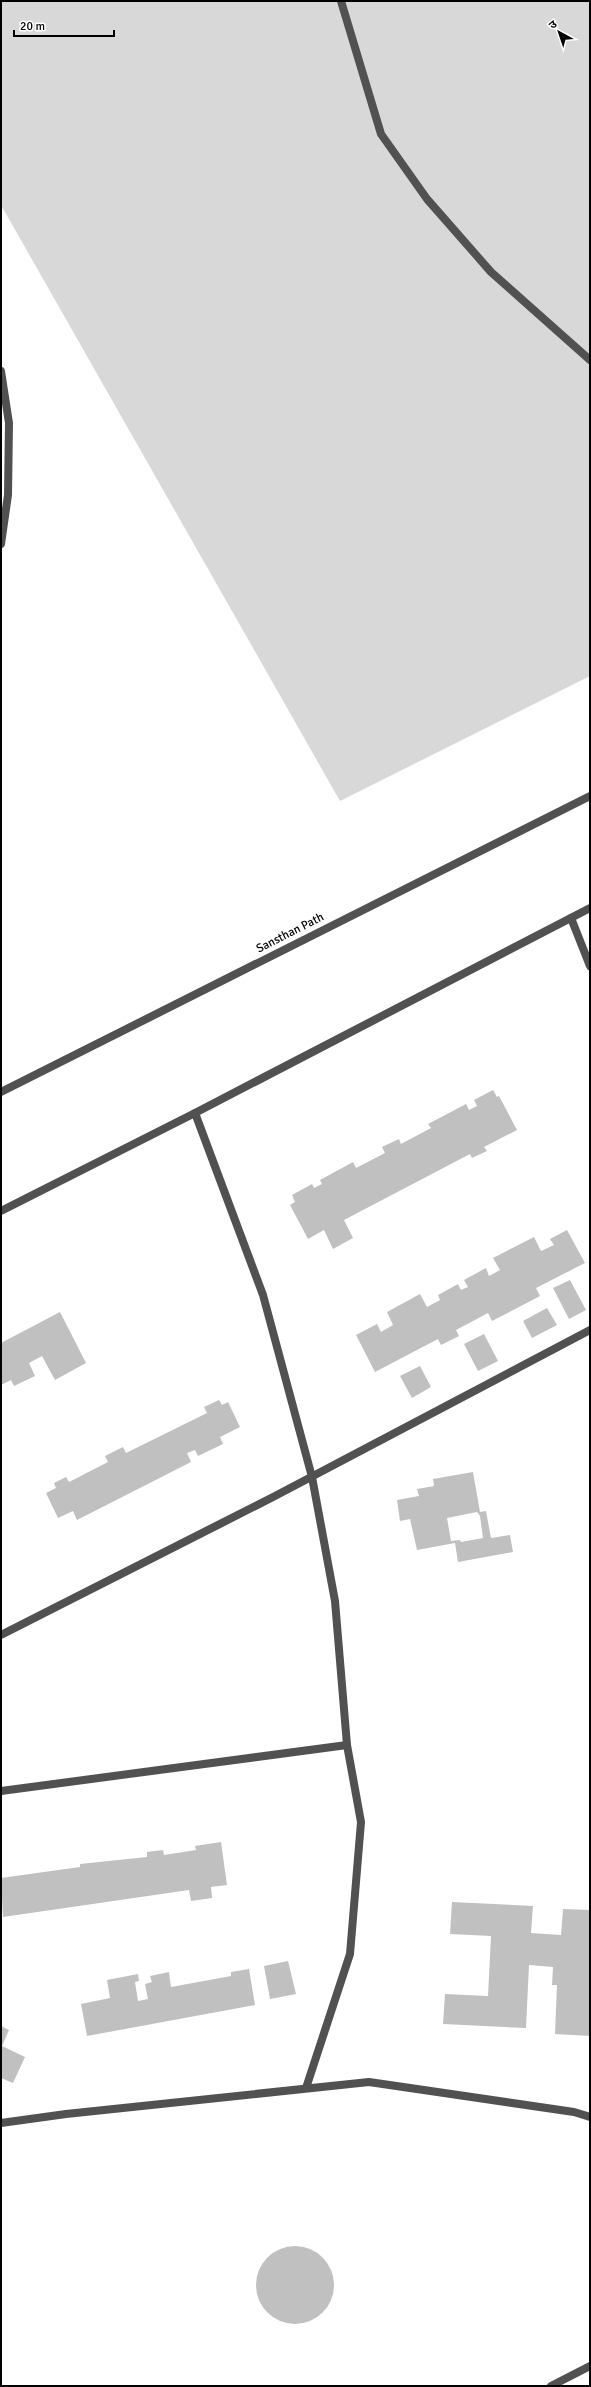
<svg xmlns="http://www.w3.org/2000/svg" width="591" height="2387" font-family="Signika,'Noto Sans Devanagari',sans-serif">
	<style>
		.green { fill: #d8d8d8 }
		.building { fill: #c0c0c0; fill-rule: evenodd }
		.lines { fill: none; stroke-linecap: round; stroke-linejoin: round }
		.service { stroke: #515151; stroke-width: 8 }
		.tertiary { stroke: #515151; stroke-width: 8 }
		.labels { text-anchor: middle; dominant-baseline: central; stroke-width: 3.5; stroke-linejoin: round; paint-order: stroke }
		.street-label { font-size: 12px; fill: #000; stroke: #fff }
	</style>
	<rect width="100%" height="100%" fill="#fff"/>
	<polygon class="green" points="1,1 590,1 590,676 340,801 1,205"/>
	<g class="building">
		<polygon points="493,1090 497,1097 499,1096 517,1130 484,1147 487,1151 472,1158 470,1154 344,1220 353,1238 333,1249 324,1230 308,1239 290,1205 295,1202 292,1195 312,1184 314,1188 322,1184 320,1180 353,1162 356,1168 385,1153 382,1147 399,1139 401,1144 431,1128 428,1124 466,1104 469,1110 477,1106 474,1100"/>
		<polygon points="567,1230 585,1263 536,1288 540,1296 492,1321 488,1313 456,1330 459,1336 441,1345 438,1339 375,1372 356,1335 377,1324 381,1332 393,1325 387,1312 420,1294 427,1307 440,1300 438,1295 458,1284 461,1290 468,1287 464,1280 486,1268 489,1276 500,1270 493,1258 534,1237 541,1251 554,1245 550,1239"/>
		<polygon points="570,1280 586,1310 569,1319 553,1288"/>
		<polygon points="547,1308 557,1325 532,1338 523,1321"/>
		<polygon points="60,1312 86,1363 55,1380 42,1356 29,1363 35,1376 14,1386 11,1380 1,1385 1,1343"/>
		<polygon points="484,1334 498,1361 478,1371 464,1344"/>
		<polygon points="420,1366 431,1387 412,1398 400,1376"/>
		<polygon points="219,1400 222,1405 228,1402 240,1427 220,1437 223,1444 198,1456 195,1450 187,1453 191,1462 77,1520 73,1511 58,1518 46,1493 56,1488 54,1483 66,1477 69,1482 108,1462 105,1456 123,1447 126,1453 207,1413 204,1407"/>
		<path d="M473 1472 480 1512 486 1511 491 1538 510 1535 513 1552 458 1562 455 1543 417 1550 410 1519 400 1521 397 1500 419 1496 417 1489 434 1486 433 1479ZM477 1512 480 1516 483 1538 461 1542 460 1540 451 1541 447 1518Z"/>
		<polygon points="221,1842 227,1885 211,1887 212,1898 191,1901 189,1890 3,1917 1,1878 80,1867 80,1864 147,1857 147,1852 163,1850 164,1855 196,1850 195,1846"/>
		<polygon points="452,1902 533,1906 531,1933 561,1935 563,1909 590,1910 590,2036 555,2034 557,1985 552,1985 553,1967 529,1965 526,2028 443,2024 445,1994 488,1996 491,1936 450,1934"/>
		<polygon points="288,1961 296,1994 270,1999 264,1966"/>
		<polygon points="249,1969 255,2005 87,2036 81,2004 110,1998 107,1980 138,1974 139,1981 135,1982 138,2001 148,1999 145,1984 152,1982 150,1976 169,1972 171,1987 231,1976 231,1972"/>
		<polygon points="1,2026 9,2030 2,2046 25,2057 13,2083 1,2078"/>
		<circle cx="295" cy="2285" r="39"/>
	</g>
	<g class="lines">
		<g class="service">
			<polyline points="341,1 381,134 427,199 491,272 590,360"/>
			<polyline points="1,371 9,423 8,495 1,544"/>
			<polyline points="571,918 590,966"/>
			<polyline points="195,1113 263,1295 312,1477 335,1601 347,1745 361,1822 350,1954 306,2088"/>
			<polyline points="1,1211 195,1113 590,908"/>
			<polyline points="1,1635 275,1496 590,1330"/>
			<polyline points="1,1791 347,1745"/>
			<polyline points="1,2123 66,2114 369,2082 574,2112 590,2117"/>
			<polyline points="551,2386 590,2366"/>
		</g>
		<polyline class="tertiary" points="1,1092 590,796"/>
	</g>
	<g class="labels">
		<g class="street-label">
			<text transform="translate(290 933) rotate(-27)">Sansthan Path</text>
		</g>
	</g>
	<rect width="591" height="2387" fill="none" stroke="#000000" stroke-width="4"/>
	<g transform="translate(559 32) rotate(320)" stroke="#ffffff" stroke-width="3" paint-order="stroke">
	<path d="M0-3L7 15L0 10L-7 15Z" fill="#000000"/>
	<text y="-6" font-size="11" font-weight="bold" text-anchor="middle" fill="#000000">उ</text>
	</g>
	<path d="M14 30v6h100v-6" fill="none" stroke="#000000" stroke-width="2"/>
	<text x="20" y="30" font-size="12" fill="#000000" stroke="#ffffff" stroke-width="3" paint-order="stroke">20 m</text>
</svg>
